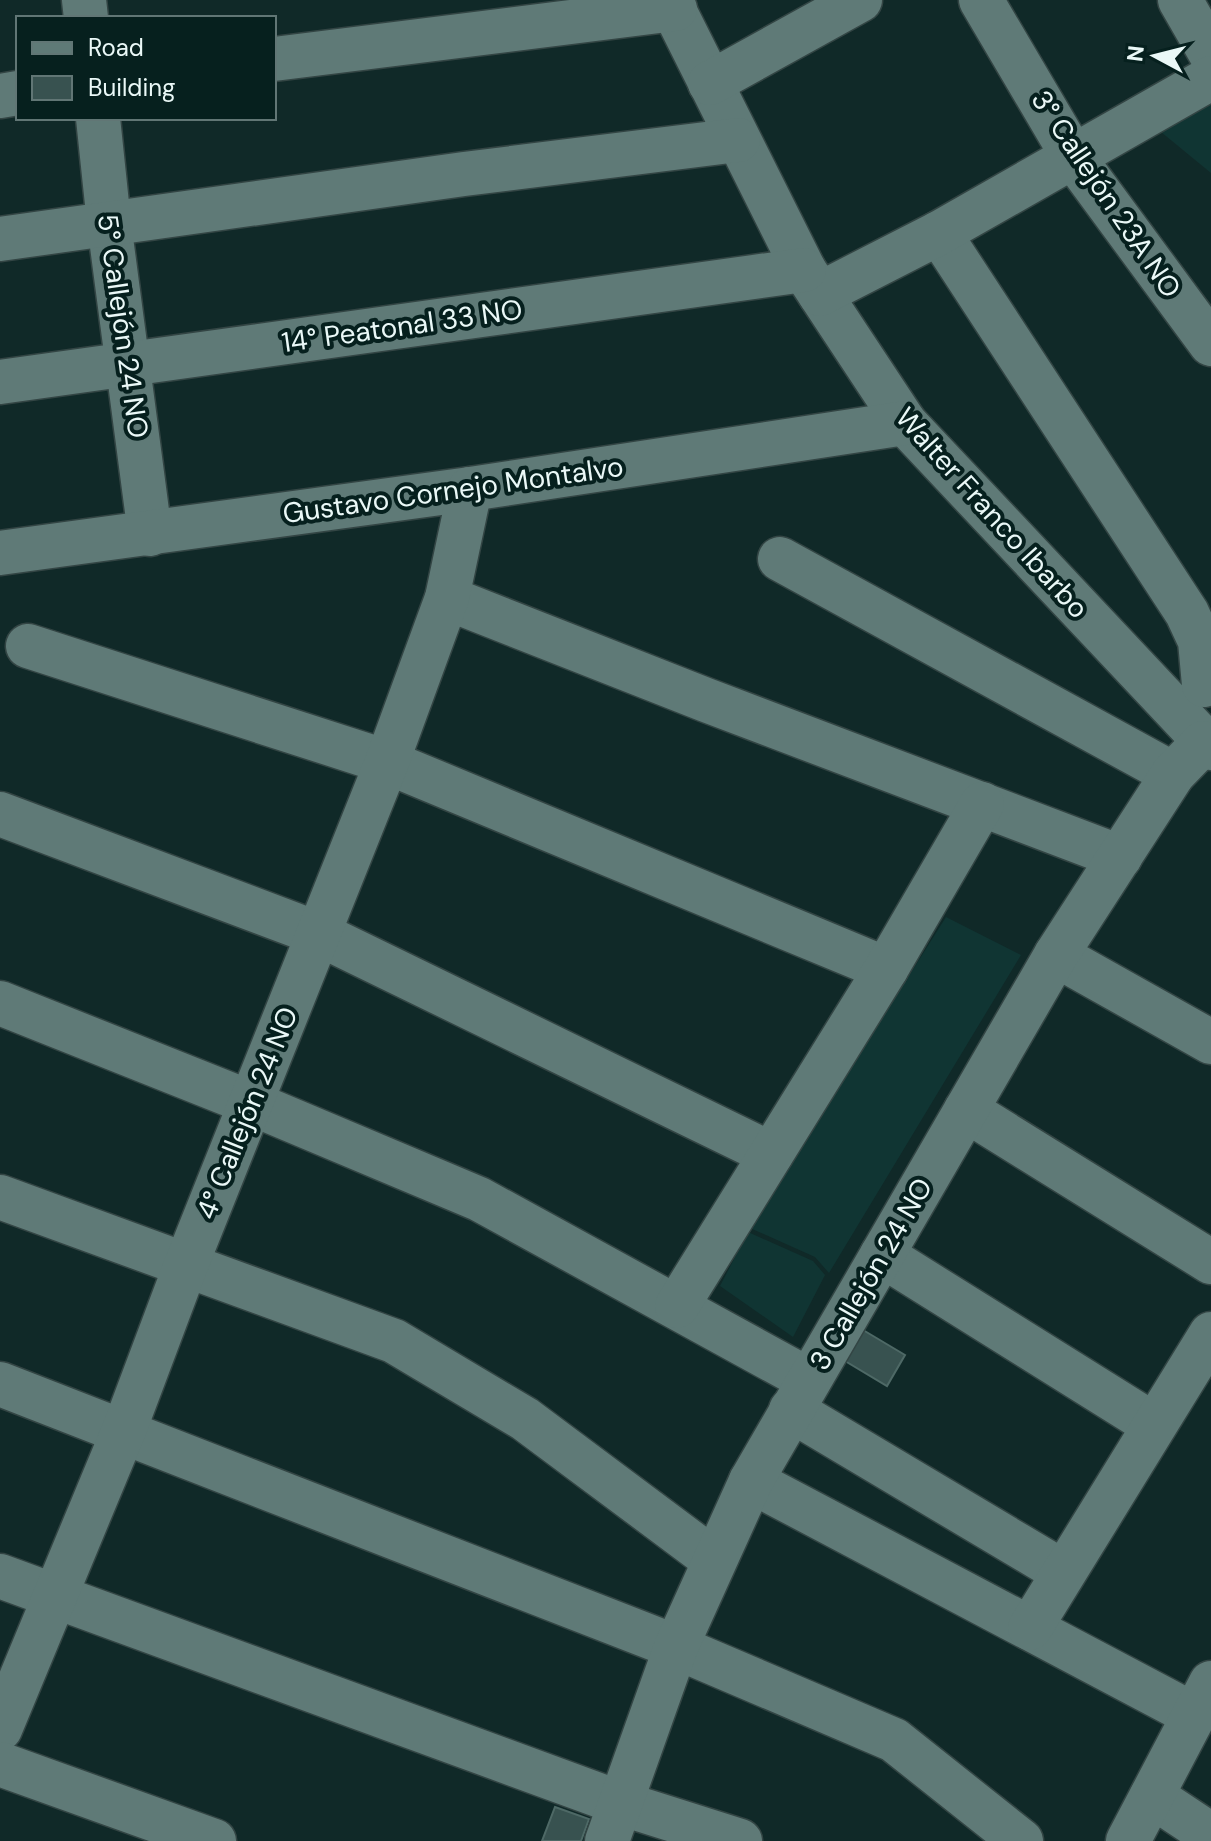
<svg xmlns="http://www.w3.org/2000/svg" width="1211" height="1841" font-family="'DM Sans',sans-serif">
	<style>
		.built { fill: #103533 }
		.building { fill: #385250; stroke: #4e6966; stroke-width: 2 }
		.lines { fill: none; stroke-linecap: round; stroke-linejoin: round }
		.minor-casing { stroke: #334544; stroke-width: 47 }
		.minor { stroke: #5f7a77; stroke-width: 44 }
		.labels { text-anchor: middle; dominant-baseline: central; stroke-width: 8; stroke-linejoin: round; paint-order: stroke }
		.street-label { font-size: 28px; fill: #eaf8f7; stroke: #06201e }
	</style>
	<rect width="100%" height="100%" fill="#102928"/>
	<g class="built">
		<polygon points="1211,95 1211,173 1155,127"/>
		<polygon points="946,917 1021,955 829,1273 815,1257 750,1228"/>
		<polygon points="748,1232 813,1261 825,1275 793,1337 720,1286"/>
	</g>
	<g class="building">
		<polygon points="858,1327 905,1355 887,1386 840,1358"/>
		<polygon points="555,1807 589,1819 581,1841 542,1841"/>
	</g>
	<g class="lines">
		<g class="minor-casing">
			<g id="minor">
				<polyline points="84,0 86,18"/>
				<polyline points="669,0 804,270 905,423 1211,748"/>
				<polyline points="981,0 1074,158 1211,344"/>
				<polyline points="1180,0 1211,54"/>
				<polyline points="274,59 675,9"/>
				<polyline points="710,83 860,0"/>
				<polyline points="0,96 18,93"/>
				<polyline points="98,118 109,223 150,534"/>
				<polyline points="939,233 1187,613 1200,641 1204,685"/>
				<polyline points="0,239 464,174 738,140"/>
				<polyline points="820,294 939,233 1211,78"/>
				<polyline points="0,382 804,270"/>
				<polyline points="0,553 470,489 905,423"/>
				<polyline points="780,559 1173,774"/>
				<polyline points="447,598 706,700 1120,857"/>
				<polyline points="28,646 387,762 886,969"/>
				<polyline points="0,814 319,934 771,1154"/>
				<polyline points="1056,955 1211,1042"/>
				<polyline points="0,1003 251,1103 479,1199 809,1380"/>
				<polyline points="966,1110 1211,1262"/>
				<polyline points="0,1197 394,1341 525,1419 714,1560"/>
				<polyline points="882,1255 1154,1425"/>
				<polyline points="677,1306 886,969 982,804"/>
				<polyline points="0,1384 676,1647 894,1740 1021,1841"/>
				<polyline points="791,1410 1063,1572"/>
				<polyline points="751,1481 1194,1715"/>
				<polyline points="0,1576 620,1803 740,1841"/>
				<polyline points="1030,1628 1211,1334"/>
				<polyline points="0,1729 124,1430 186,1265 387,762 447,598 470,489"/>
				<polyline points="0,1764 214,1841"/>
				<polyline points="1152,1796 1211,1835"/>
				<polyline points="607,1841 676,1647 751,1481 1056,955 1173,774 1203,743"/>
				<polyline points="1128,1841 1211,1683"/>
			</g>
		</g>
		<use href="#minor" class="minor"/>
	</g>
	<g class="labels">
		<g class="street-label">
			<text transform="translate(1106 194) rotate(56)">3° Callejón 23A NO</text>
			<text transform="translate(123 326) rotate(82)">5° Callejón 24 NO</text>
			<text transform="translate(402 326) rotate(-8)">14° Peatonal 33 NO</text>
			<text transform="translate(453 490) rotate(-8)">Gustavo Cornejo Montalvo</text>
			<text transform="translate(992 513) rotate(48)">Walter Franco Ibarbo</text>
			<text transform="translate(247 1113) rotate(-68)">4° Callejón 24 NO</text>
			<text transform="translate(871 1274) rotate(-60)">3 Callejón 24 NO</text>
		</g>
	</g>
	<rect x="16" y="16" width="260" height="104" fill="#06201e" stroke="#617675" stroke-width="2"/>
	<rect x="32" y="42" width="40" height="12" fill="#5f7a77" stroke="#617675" stroke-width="2"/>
	<text x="88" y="56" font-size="24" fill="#eaf8f7">Road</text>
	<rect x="32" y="76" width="40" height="24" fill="#385250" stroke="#617675" stroke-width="2"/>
	<text x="88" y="96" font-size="24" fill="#eaf8f7">Building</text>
	<g transform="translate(1155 56) rotate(277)" stroke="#06201e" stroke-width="6" paint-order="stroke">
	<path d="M0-6L14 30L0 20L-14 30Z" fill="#eaf8f7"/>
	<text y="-12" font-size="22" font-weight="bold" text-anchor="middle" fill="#eaf8f7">N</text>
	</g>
</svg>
